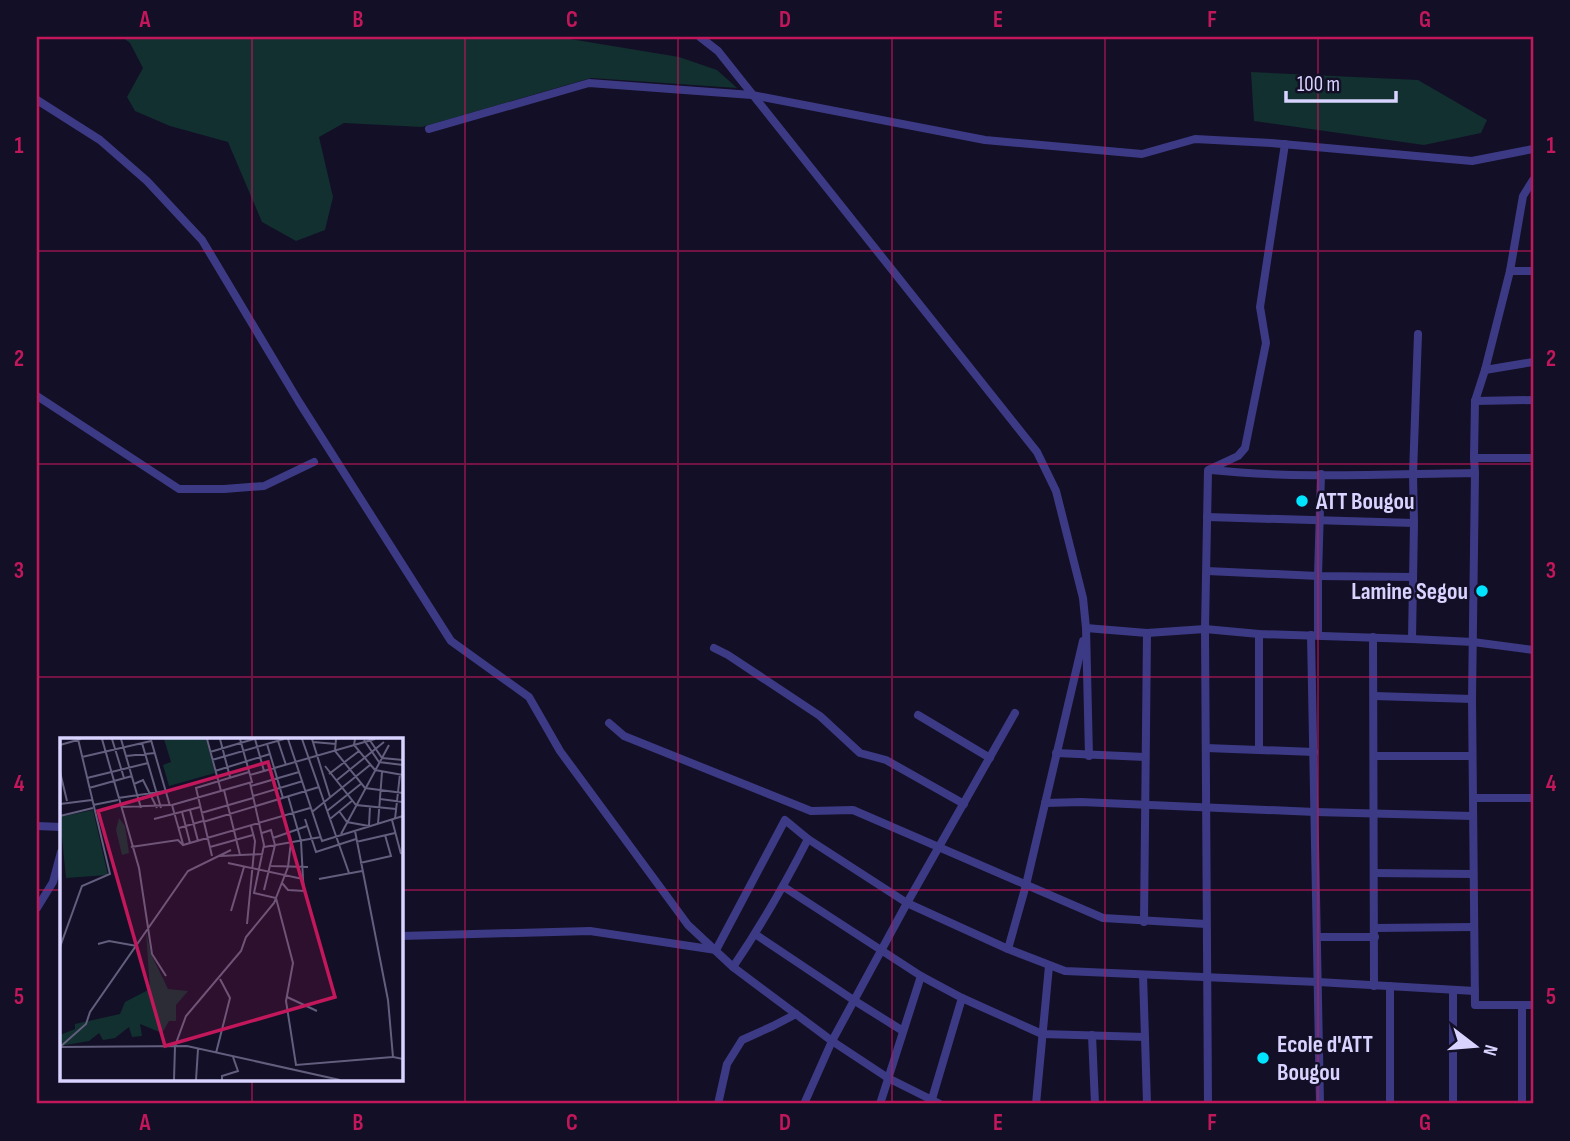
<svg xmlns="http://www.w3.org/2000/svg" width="1570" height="1141" font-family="'Sofia Sans Condensed',sans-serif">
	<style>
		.green { fill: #12302f }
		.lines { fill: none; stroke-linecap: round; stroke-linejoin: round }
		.minor { stroke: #3d3a85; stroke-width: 8 }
		.grid { fill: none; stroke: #c2185b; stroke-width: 2; stroke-opacity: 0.55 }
		.poi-dot { fill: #00e5ff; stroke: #130f26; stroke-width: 2.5 }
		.labels { text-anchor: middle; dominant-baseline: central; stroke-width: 5; stroke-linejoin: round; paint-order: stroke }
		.poi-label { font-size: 24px; font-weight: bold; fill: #d9d4ff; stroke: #130f26; text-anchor: start }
		.inset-road { fill: none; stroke: #625e7d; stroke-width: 2 }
		.view { fill: #c2185b; fill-opacity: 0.15; stroke: #c2185b; stroke-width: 3.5 }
		.inset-edge { fill: none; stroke: #d9d4ff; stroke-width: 3.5 }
		.neatline { fill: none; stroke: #c2185b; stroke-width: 2.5 }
		.grid-label { font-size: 23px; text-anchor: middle; font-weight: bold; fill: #c2185b }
	</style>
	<rect width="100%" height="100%" fill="#130f26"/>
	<g class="green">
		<polygon points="122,37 558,37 679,57 717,70 737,88 591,78 422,127 344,123 319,137 333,197 325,230 296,241 262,222 228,142 170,126 135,111 127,97 143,68 130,43"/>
		<polygon points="1251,72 1418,80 1487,120 1481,133 1424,145 1254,121"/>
	</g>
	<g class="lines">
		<g class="minor">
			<polyline points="700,37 718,51 1037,452 1056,491 1083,598 1086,628 1089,756"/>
			<polyline points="37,100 100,140 147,181 202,240 299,402 451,641 529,697 560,751 688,925 733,967 832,1041 888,1078 940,1104"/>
			<polyline points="429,129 589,83 752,95 985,140 1142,154 1195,139 1271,143 1472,161 1533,149"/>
			<polyline points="1510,271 1533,271"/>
			<polyline points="1485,370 1533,362"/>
			<polyline points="37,396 179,489 224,489 264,486 314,462"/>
			<polyline points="1475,401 1533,400"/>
			<polyline points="1474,458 1533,458"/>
			<path d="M1211 470C1298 479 1388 474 1475 473L1472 699 1475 1005H1533"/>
			<polyline points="1475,473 1474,458 1475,401 1485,370 1510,271 1523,196 1533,180"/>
			<polyline points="1207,517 1414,523"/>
			<polyline points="1207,571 1318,576 1413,577"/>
			<polyline points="1086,628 1147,633 1205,629 1259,634 1412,639 1473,642 1533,650"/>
			<polyline points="1311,635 1320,1104"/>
			<polyline points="1318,635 1318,576 1321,474"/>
			<polyline points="1373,637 1374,986"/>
			<polyline points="1412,639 1414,523 1413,474 1418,334"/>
			<polyline points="714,648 728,655 820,716 860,753 886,760 964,804"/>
			<polyline points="1374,696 1472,699"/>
			<polyline points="918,715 990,758"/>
			<polyline points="609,723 624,736 811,811 853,810 1103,918 1206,924"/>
			<polyline points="1206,748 1314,752"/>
			<polyline points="1259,750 1259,634"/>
			<polyline points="1056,753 1145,757"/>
			<polyline points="1374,756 1472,756"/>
			<polyline points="1473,798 1533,798"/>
			<polyline points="1045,803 1081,802 1315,812 1473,816"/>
			<polyline points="37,826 61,827"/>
			<polyline points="1374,873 1473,874"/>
			<polyline points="784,887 921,976 962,998 1042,1034 1145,1037 1143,975"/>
			<polyline points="37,908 53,882 61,852"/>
			<polyline points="1144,922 1147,633"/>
			<polyline points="1375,928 1474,927"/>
			<polyline points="755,934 855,1001 903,1031"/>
			<polyline points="401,936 590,931 716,950 785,820 808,839 907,903 1008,949 1065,971 1318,982 1475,991"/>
			<polyline points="1317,937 1375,937"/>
			<polyline points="1008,949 1026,885 1083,641"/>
			<path d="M733 967C761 926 785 884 808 839"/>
			<polyline points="1390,986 1390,1104"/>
			<polyline points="1092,1035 1095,1104"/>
			<polyline points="1145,1037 1147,1104"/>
			<polyline points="932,1099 962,998"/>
			<polyline points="718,1104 727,1064 742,1040 773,1026 796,1014"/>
			<polyline points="804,1104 832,1041 907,903 1015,713"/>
			<polyline points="880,1104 921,976"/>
			<polyline points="1036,1104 1049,966"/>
			<polyline points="1208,1104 1205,629 1208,470 1238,456 1245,448 1266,343 1260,307 1285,144"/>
			<polyline points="1453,1104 1453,991"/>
			<polyline points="1522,1104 1522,1005"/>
		</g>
	</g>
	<path class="grid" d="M252 37V740M465 37V1104M678 37V1104M892 37V1104M1105 37V1104M1318 37V1104M37 251H1533M37 464H1533M37 677H1533M37 890H61M401 890H1533M252 1080V1104"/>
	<g class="poi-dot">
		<circle cx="1302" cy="501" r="7"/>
		<circle cx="1482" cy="591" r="7"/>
		<circle cx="1263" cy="1058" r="7"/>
	</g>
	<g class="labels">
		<g class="poi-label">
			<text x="1316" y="501">ATT Bougou</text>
			<text x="1468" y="591" text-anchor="end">Lamine Segou</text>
			<text x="1277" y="1044">Ecole d'ATT<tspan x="1277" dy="28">Bougou</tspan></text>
		</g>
	</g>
	<g transform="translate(60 738)">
		<rect width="343" height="343" fill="#130f26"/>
		<path d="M104 1H146L155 35 109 48 103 27 111 24ZM33 72 48 137 6 140 0 79ZM59 80 65 88 69 115 62 117 56 92ZM86 194 91 216 108 251 128 253 116 267V283H109L102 295 80 286 82 298 72 299 69 289 55 300 43 302 39 295 29 303 0 308V297L15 291V286L60 276 65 264 90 251Z" fill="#12302f"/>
		<path class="inset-road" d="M42 1 79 130 92 216 106 238M52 1 64 40M61 1 81 70M147 1 161 53M160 1 170 39M195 1 204 33M228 1 262 103 343 78M242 1 289 135M252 1 270 59M276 1 275 13 305 50 343 55M295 1 294 7 315 32 343 37M309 1 322 20 343 22M91 2 110 68M304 2 319 24 343 27M218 3 226 27M253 4 276 6M82 5 101 70M207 6 223 60M0 7 21 1M150 14 194 1M66 18 95 15M22 19 91 3M152 22 224 1M265 28 296 67 336 71M155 33 210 16M0 34 7 63M269 36 299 13M190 37 315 1M27 40 88 25M277 42 324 4M190 45 204 107 194 155 216 160 233 225 226 263 236 327 333 319M74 46 83 42 97 70M191 48 239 34M29 50 72 38M164 52 180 117M193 58 243 43M228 58 241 103 243 141M58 60 106 53M320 61 343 64M0 66 32 62M33 67 58 62M61 69 111 67M130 72 138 103M267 73 302 45M279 73 287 84 309 88 310 68M122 74 130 105M252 74 310 27M141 75 193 60M0 78 33 70M94 81 140 69M245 81 256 114 296 101M270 81 293 62M335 81 340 36M332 82 341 116M143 84 259 49M318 86 322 34M119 90 143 83M295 93 328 262 333 319 343 321M202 95 211 92 215 107 204 152M281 96 329 7M213 100 247 88M296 104 335 95M123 106 112 67 192 44 180 1M71 109 118 102 123 107 250 70M150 109 193 97M204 109 261 99M152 118 136 50 189 34M160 118 203 116M168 125 243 141 244 153 228 152 222 145M300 125 331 118 325 97M211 128 248 129M259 141 302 133M171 173 184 129M187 186 195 103 191 88M38 206 49 203 77 208M0 209 22 148 50 136 18 1M227 259 257 273M0 309 127 308 280 342M0 309 26 286 30 274 128 133 171 112M156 315 170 260 160 241M114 342 115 308 126 278 181 213 186 199 214 165 228 129 231 104M136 342 138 311M162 342V338L178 333 173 319"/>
		<path class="view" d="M208 24 275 259 105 308 38 73Z"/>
		<rect width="343" height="343" class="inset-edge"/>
	</g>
	<rect width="1570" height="1141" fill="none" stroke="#130f26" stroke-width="77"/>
	<g transform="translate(1475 1046) rotate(106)" stroke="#130f26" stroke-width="5" paint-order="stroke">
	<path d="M0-5L12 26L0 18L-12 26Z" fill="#d9d4ff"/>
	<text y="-10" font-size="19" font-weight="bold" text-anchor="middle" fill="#d9d4ff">N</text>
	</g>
	<path d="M1286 91v10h110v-10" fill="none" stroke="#d9d4ff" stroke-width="3.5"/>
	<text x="1297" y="91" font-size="21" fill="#d9d4ff" stroke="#130f26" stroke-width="5" paint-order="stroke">100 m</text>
	<rect x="38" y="38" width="1494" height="1064" class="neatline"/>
	<g class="grid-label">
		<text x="145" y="27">A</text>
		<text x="358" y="27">B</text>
		<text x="572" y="27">C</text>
		<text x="785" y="27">D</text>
		<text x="998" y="27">E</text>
		<text x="1212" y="27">F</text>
		<text x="1425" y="27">G</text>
		<text x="19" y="153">1</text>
		<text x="1551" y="153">1</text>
		<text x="19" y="366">2</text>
		<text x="1551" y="366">2</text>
		<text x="19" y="578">3</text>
		<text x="1551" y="578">3</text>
		<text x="19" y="791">4</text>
		<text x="1551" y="791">4</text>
		<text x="19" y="1004">5</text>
		<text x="1551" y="1004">5</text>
		<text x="145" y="1130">A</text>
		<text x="358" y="1130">B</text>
		<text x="572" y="1130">C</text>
		<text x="785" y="1130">D</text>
		<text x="998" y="1130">E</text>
		<text x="1212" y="1130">F</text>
		<text x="1425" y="1130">G</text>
	</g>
</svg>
